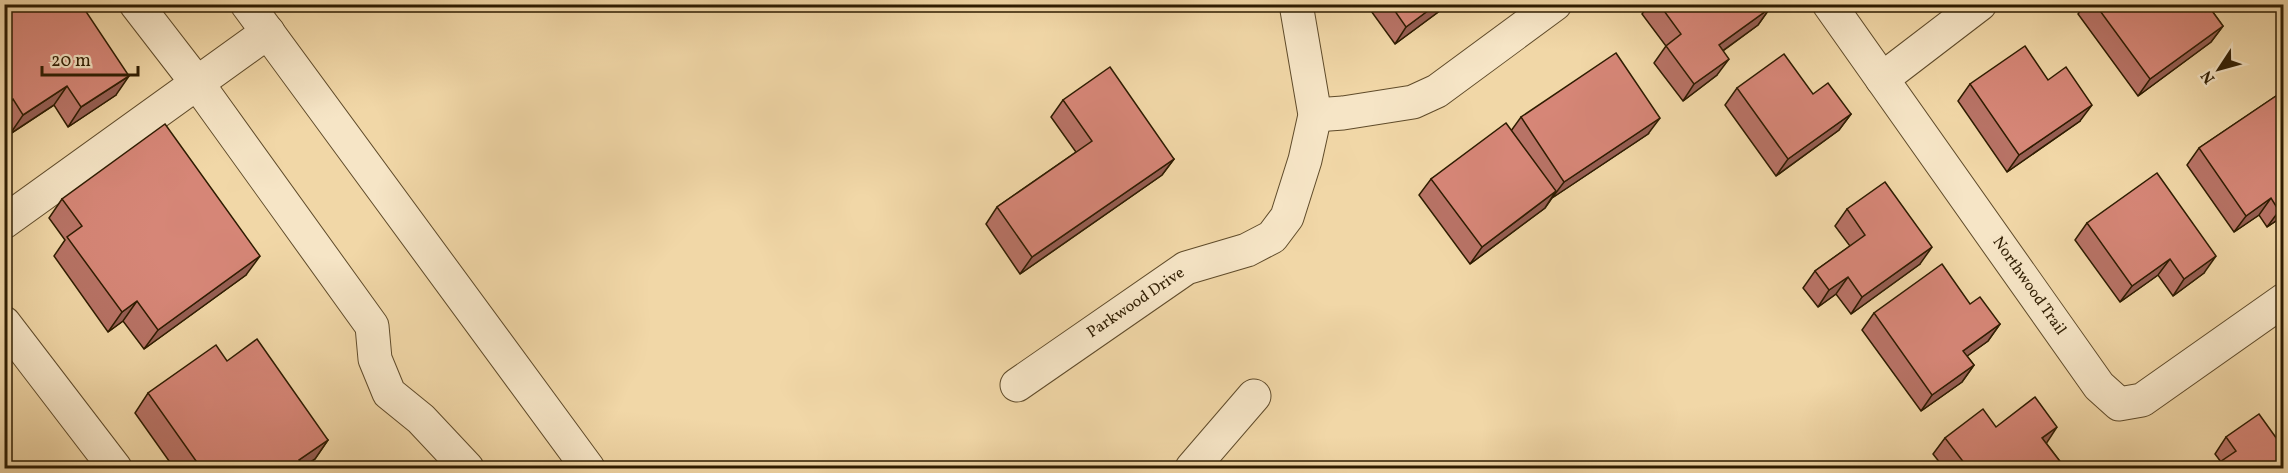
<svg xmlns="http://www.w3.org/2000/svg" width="2288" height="473" font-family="Vollkorn,serif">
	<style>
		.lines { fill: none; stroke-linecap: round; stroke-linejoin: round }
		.minor-casing { stroke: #5f4b2a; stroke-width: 35 }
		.minor { stroke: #f6e5c6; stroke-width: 33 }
		.wall { fill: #b87366; stroke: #2e1c01; stroke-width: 1.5 }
		.shaded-wall { fill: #965e53; stroke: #2e1c01; stroke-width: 1.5 }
		.building { fill: #d68677; stroke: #2e1c01; stroke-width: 1.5 }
		.labels { text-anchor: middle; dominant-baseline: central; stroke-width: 4.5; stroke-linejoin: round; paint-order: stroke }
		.street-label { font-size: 16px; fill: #2e1c01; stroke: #f6e5c6 }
	</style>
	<rect width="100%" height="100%" fill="#f1d7a7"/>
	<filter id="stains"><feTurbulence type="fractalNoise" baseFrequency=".00333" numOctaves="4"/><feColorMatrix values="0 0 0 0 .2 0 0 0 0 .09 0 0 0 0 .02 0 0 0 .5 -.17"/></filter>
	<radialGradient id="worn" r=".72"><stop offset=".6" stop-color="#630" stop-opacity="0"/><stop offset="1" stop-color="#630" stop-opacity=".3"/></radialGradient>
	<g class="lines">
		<g class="minor-casing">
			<g id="minor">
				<polyline points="136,4 197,83 372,326 375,359 389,393 421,419 467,468"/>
				<polyline points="247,4 588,468"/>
				<polyline points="1829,4 2099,386 2119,404 2142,400 2284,300"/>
				<polyline points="1882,79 1980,4"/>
				<polyline points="1315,115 1343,113 1413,102 1437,91 1555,4"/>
				<polyline points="4,222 268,32"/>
				<polyline points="4,323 115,468"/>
				<polyline points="1017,385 1186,268 1247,250 1272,237 1287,217 1305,160 1315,115 1296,4"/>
				<polyline points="1192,468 1254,396"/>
			</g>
		</g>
		<use href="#minor" class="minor"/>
	</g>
	<g class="wall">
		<polygon points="4,4 116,95 68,127 54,105 10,134 4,125"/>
		<polygon points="1366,4 1449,4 1395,44"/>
		<polygon points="1649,4 1767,4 1770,8 1758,25 1723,51 1717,75 1683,101 1654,63 1666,46 1642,14"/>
		<polygon points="2085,4 2207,4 2223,26 2211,42 2138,96 2078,14"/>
		<polygon points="2048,80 2080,121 2007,172 1958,101 1970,84"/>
		<polygon points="1737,88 1813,94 1851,114 1839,130 1776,176 1725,105"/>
		<polygon points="2276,96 2283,216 2267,227 2259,215 2234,232 2187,165 2199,148"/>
		<polygon points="1063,100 1174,159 1162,175 1020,274 986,224 997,207 1076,152 1051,117"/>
		<polygon points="1521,117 1648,134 1552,198 1545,208 1470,264 1419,195 1431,179 1511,131"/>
		<polygon points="62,199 246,275 144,349 123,321 108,332 54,256 65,240 49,218"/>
		<polygon points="1847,209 1920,264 1851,314 1836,294 1818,307 1803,288 1815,271 1850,246 1835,226"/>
		<polygon points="2087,223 2204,273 2173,296 2158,275 2120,302 2075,240"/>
		<polygon points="1970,304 2000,324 1988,341 1967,356 1974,365 1962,382 1921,411 1862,330 1874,313"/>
		<polygon points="227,361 328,440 315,459 304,467 305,468 174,468 135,413 148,393"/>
		<polygon points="1996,427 2046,443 2062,464 2059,468 1944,468 1933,454 1945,438"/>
		<polygon points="2226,437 2282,446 2283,468 2221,462 2215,454"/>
	</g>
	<g class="shaded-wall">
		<polygon points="1437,4 1449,4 1395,44 1406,27"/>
		<polygon points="1770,8 1758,25 1707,62 1719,45"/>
		<polygon points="2223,26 2211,42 2138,96 2150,79"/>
		<polygon points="1729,59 1717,75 1683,101 1694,84"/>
		<polygon points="129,76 116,95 68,127 81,107"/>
		<polygon points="67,86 54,105 10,134 23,115"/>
		<polygon points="13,99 4,111 4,104"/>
		<polygon points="2092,105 2080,121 2007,172 2019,155"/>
		<polygon points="1851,114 1839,130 1776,176 1788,159"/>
		<polygon points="1660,118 1648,134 1552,198 1564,182"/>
		<polygon points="1174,159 1162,175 1020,274 1032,257"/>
		<polygon points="1556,191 1545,208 1470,264 1482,247"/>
		<polygon points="2271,198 2259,215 2234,232 2246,216"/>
		<polygon points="2283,208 2283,216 2267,227 2279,211"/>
		<polygon points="1932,247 1920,264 1851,314 1862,297"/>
		<polygon points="260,256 246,275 144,349 158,330"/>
		<polygon points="2216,256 2204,273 2173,296 2184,279"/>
		<polygon points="2170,259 2158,275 2120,302 2132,286"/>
		<polygon points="1848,277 1836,294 1818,307 1829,290"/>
		<polygon points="137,301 123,321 108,332 122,312"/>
		<polygon points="2000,324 1988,341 1952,367 1963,351"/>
		<polygon points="1974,365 1962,382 1921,411 1932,395"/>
		<polygon points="2057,427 2046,444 2042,438"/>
		<polygon points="328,440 315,459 301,468 299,460"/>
	</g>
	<g class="building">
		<polygon points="4,4 81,4 129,76 81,107 67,86 23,115 13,99 4,104"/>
		<polygon points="1390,4 1437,4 1406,27"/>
		<polygon points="1659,4 1767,4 1770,8 1719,45 1729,59 1694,84 1666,46 1681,34"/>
		<polygon points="2095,4 2207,4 2223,26 2150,79"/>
		<polygon points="2025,46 2048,80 2066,67 2092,105 2019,155 1970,84"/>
		<polygon points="1616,53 1660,118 1564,182 1521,117"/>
		<polygon points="1784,54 1813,94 1828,83 1851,114 1788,159 1737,88"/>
		<polygon points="1110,67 1174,159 1032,257 997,207 1092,141 1063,100"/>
		<polygon points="2276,96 2283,106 2283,208 2279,211 2271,198 2246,216 2199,148"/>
		<polygon points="1506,123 1556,191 1482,247 1431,179"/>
		<polygon points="165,124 260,256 158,330 137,301 122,312 67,237 82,226 62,199"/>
		<polygon points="2157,173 2216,256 2184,279 2170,259 2132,286 2087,223"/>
		<polygon points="1885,182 1932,247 1862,297 1848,277 1829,290 1815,271 1865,235 1847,209"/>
		<polygon points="1942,264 1970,304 1980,297 2000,324 1963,351 1974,365 1932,395 1874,313"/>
		<polygon points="257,339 328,440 299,460 305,468 201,468 148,393 216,345 227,361"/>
		<polygon points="2035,397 2057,427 2042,438 2062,464 2056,468 1968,468 1945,438 1983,409 1996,427"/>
		<polygon points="2259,414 2282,446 2283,445 2283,468 2211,468 2236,451 2226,437"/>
	</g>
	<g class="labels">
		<g class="street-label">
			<text transform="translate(2029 286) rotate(55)">Northwood Trail</text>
			<text transform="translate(1136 303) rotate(-34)">Parkwood Drive</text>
		</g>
	</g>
	<rect width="2288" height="473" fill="none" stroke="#f1d7a7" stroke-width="24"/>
	<rect x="6" y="6" width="2276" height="461" fill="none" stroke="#2e1c01" stroke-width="3"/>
	<rect x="12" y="12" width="2264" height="449" fill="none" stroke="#2e1c01" stroke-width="1.5"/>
	<g transform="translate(2219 69) rotate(234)" stroke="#f6e5c6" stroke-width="4.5" paint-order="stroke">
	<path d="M0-4.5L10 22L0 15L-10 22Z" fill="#2e1c01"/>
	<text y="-9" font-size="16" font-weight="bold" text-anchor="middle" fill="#2e1c01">N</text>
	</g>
	<path d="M42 66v9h96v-9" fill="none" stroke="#2e1c01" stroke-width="3"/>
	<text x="51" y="66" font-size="18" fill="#2e1c01" stroke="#f6e5c6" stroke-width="4.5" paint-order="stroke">20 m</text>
	<rect width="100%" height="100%" filter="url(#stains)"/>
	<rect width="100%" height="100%" fill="url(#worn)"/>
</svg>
